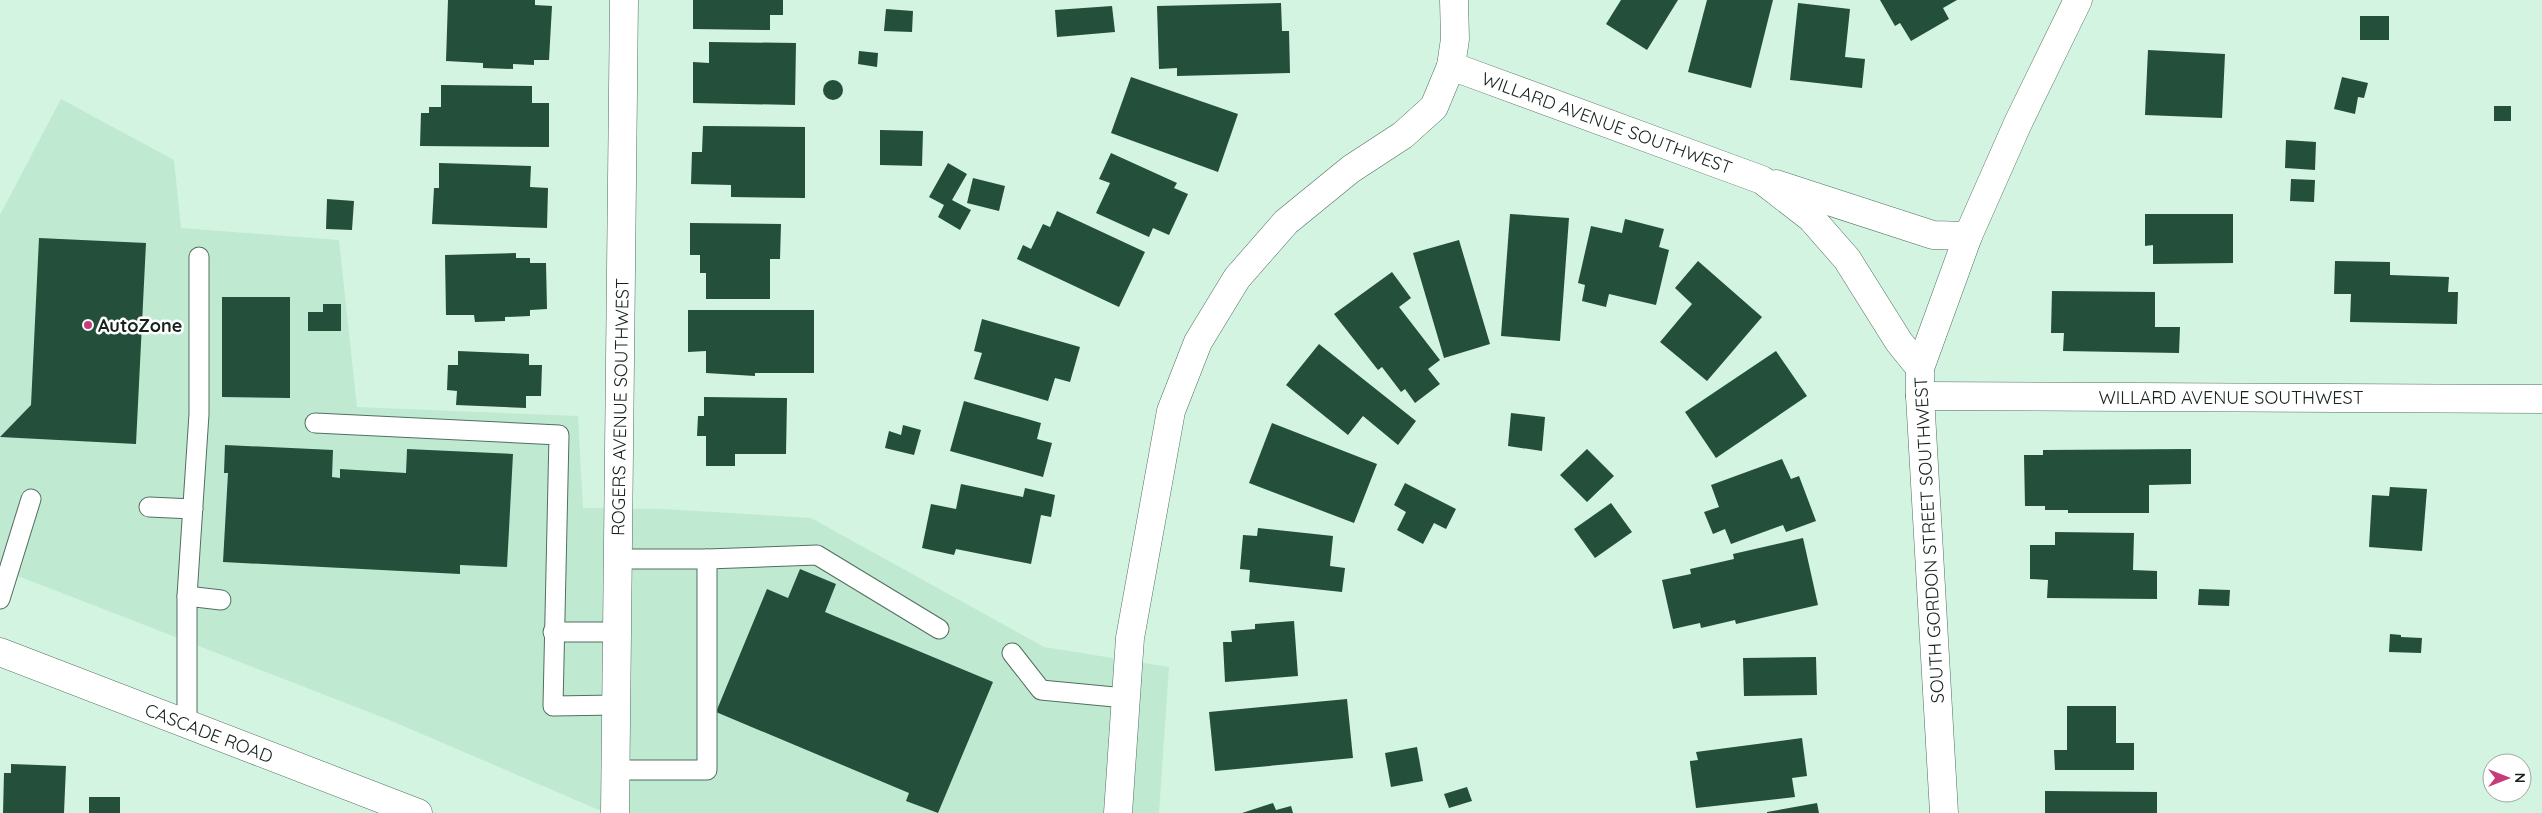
<svg xmlns="http://www.w3.org/2000/svg" width="2542" height="813" font-family="Quicksand,sans-serif">
	<style>
		.built { fill: #c0e9d2 }
		.building { fill: #244f3a }
		.lines { fill: none; stroke-linecap: round; stroke-linejoin: round }
		.lane-casing { stroke: #516f5f; stroke-width: 21 }
		.street-casing { stroke: #516f5f; stroke-width: 29 }
		.secondary-casing { stroke: #516f5f; stroke-width: 29 }
		.lane { stroke: #fff; stroke-width: 19 }
		.street { stroke: #fff; stroke-width: 28 }
		.secondary { stroke: #fff; stroke-width: 28 }
		.poi-dot { fill: #c43c7a; stroke: #fff; stroke-width: 2 }
		.labels { text-anchor: middle; dominant-baseline: central; stroke-width: 5; stroke-linejoin: round; paint-order: stroke }
		.street-label { font-size: 18px; fill: #16221b; stroke: #fff }
		.poi-label { font-size: 18px; font-weight: bold; fill: #16221b; stroke: #fff; text-anchor: start }
	</style>
	<rect width="100%" height="100%" fill="#d2f4e1"/>
	<polygon class="built" points="61,99 174,160 181,228 339,240 357,407 578,416 583,508 664,509 811,518 1044,647 1169,667 1159,813 606,813 387,719 0,569 0,215"/>
	<g class="building">
		<polygon points="448,0 535,0 535,5 552,6 549,60 534,60 534,65 513,64 513,69 483,68 483,63 446,61"/>
		<polygon points="693,0 783,0 783,15 770,15 770,30 693,29"/>
		<polygon points="1621,0 1678,0 1647,50 1606,24"/>
		<polygon points="1707,0 1773,0 1751,88 1688,72"/>
		<polygon points="1880,0 1957,0 1943,8 1949,19 1911,41 1900,23 1895,26"/>
		<polygon points="1281,3 1282,31 1289,31 1290,73 1177,76 1177,68 1159,69 1157,6"/>
		<polygon points="1798,3 1850,9 1845,57 1865,59 1862,88 1790,80"/>
		<polygon points="1112,6 1115,32 1057,37 1055,10"/>
		<polygon points="886,9 913,11 912,32 884,31"/>
		<rect x="2360" y="16" width="29" height="24"/>
		<polygon points="709,42 796,43 795,105 693,103 693,62 709,63"/>
		<polygon points="2148,50 2225,54 2222,118 2145,115"/>
		<polygon points="859,51 878,53 877,67 858,64"/>
		<polygon points="1131,77 1238,114 1218,172 1111,133"/>
		<polygon points="2342,77 2368,83 2364,98 2358,97 2355,114 2334,109"/>
		<circle cx="833" cy="90" r="10"/>
		<polygon points="441,85 532,86 532,103 549,103 549,147 420,146 421,113 429,113 429,107 441,107"/>
		<rect x="2494" y="106" width="17" height="15"/>
		<polygon points="703,126 805,127 805,198 731,197 731,185 691,184 692,152 702,152"/>
		<polygon points="880,130 923,131 922,166 880,165"/>
		<polygon points="2286,140 2316,142 2315,170 2285,168"/>
		<polygon points="1111,153 1177,183 1174,188 1188,194 1169,235 1153,228 1149,237 1096,213 1110,183 1099,179"/>
		<polygon points="439,163 531,166 530,187 548,188 547,228 432,224 434,188 439,188"/>
		<polygon points="948,163 967,174 952,200 971,210 960,230 938,217 944,205 929,197"/>
		<polygon points="973,178 1005,186 999,211 967,203"/>
		<polygon points="2291,179 2315,180 2314,202 2290,201"/>
		<polygon points="327,199 354,201 352,230 326,229"/>
		<polygon points="1057,211 1145,252 1119,307 1017,259 1023,245 1031,249 1043,224 1050,227"/>
		<polygon points="1510,214 1569,218 1560,341 1501,336"/>
		<polygon points="2145,214 2233,214 2233,263 2153,264 2153,245 2145,246"/>
		<polygon points="1625,219 1664,229 1659,247 1669,250 1656,305 1609,294 1606,307 1582,301 1585,285 1578,283 1591,226 1622,233"/>
		<polygon points="690,223 781,224 780,259 770,259 770,299 706,299 706,273 700,273 700,255 690,255"/>
		<polygon points="39,238 146,243 136,444 0,437 31,405"/>
		<polygon points="1459,240 1490,344 1444,358 1413,253"/>
		<polygon points="516,253 516,258 530,258 530,263 546,263 547,309 530,310 530,316 505,317 505,321 475,322 474,315 446,315 445,255"/>
		<polygon points="1698,261 1762,317 1707,381 1660,342 1692,304 1675,288"/>
		<polygon points="2335,261 2390,262 2390,275 2449,277 2448,292 2458,292 2457,324 2350,322 2351,294 2334,294"/>
		<polygon points="1392,272 1411,298 1399,307 1440,360 1428,369 1440,384 1415,403 1405,389 1401,392 1382,367 1378,370 1334,314"/>
		<polygon points="2052,291 2155,292 2155,327 2180,327 2179,353 2063,351 2064,333 2051,333"/>
		<polygon points="222,297 290,297 290,398 222,397"/>
		<polygon points="323,304 341,304 341,331 308,331 308,312 323,312"/>
		<polygon points="688,310 814,310 814,373 755,373 755,376 706,373 706,351 688,352"/>
		<polygon points="982,319 1080,347 1070,382 1055,378 1048,401 974,379 982,353 974,351"/>
		<polygon points="1319,344 1416,421 1398,445 1363,416 1348,435 1286,385"/>
		<polygon points="458,351 529,354 529,365 542,365 541,396 526,396 526,408 456,405 457,391 447,390 448,365 458,365"/>
		<polygon points="1776,351 1807,396 1716,458 1685,412"/>
		<polygon points="704,397 787,398 786,454 735,454 735,466 706,466 706,436 697,436 698,416 704,416"/>
		<polygon points="964,401 1041,423 1037,439 1052,443 1043,477 950,451"/>
		<polygon points="1511,413 1545,417 1542,451 1508,446"/>
		<polygon points="1272,423 1377,464 1354,523 1249,483"/>
		<polygon points="903,425 921,430 914,455 885,448 889,431 901,435"/>
		<polygon points="225,445 333,450 332,477 340,478 340,469 406,473 407,449 513,454 507,567 460,565 460,574 223,562 228,473 224,473"/>
		<polygon points="1587,449 1614,476 1587,502 1560,475"/>
		<polygon points="2191,449 2191,484 2149,485 2149,513 2068,513 2068,510 2045,510 2045,506 2025,506 2024,455 2043,455 2043,450"/>
		<polygon points="1782,459 1791,479 1799,476 1816,521 1786,532 1783,525 1731,544 1725,529 1713,534 1704,512 1719,507 1711,485"/>
		<polygon points="1405,483 1456,509 1446,529 1434,523 1423,544 1397,530 1406,512 1394,505"/>
		<polygon points="961,484 1023,497 1025,488 1055,495 1051,517 1041,515 1031,564 956,549 954,555 922,548 931,504 956,509"/>
		<polygon points="2390,487 2427,489 2422,551 2369,547 2372,495 2389,496"/>
		<polygon points="1611,503 1632,532 1595,558 1574,529"/>
		<polygon points="1258,528 1333,536 1330,566 1345,568 1342,592 1249,582 1250,570 1240,569 1243,535 1257,536"/>
		<polygon points="2055,532 2134,533 2133,570 2157,571 2157,599 2047,598 2048,580 2030,579 2030,545 2055,545"/>
		<polygon points="1803,538 1818,605 1736,624 1735,620 1701,628 1700,623 1673,629 1662,580 1691,574 1690,569 1734,559 1733,554"/>
		<polygon points="800,569 836,584 825,612 993,682 938,813 906,801 909,793 716,712 767,589 788,598"/>
		<polygon points="2199,589 2230,590 2229,606 2198,605"/>
		<polygon points="1294,621 1298,676 1225,682 1223,642 1232,642 1231,631 1255,629 1255,624"/>
		<polygon points="2390,634 2401,635 2401,637 2422,638 2421,653 2389,652"/>
		<polygon points="1816,657 1817,695 1744,696 1743,658"/>
		<polygon points="1347,699 1353,758 1215,771 1209,712"/>
		<polygon points="2067,706 2116,706 2116,743 2134,743 2134,770 2055,770 2054,750 2067,750"/>
		<polygon points="1802,738 1807,776 1792,778 1795,797 1696,808 1690,763 1690,761 1698,760 1696,752"/>
		<polygon points="1417,747 1423,781 1391,787 1385,753"/>
		<polygon points="11,764 66,766 64,813 3,813 4,773 11,773"/>
		<polygon points="1467,787 1472,801 1449,808 1444,794"/>
		<polygon points="2045,791 2157,792 2157,813 2045,813"/>
		<rect x="89" y="797" width="31" height="16"/>
		<polygon points="1273,803 1276,810 1291,806 1293,813 1242,813"/>
		<polygon points="1817,803 1819,813 1767,813 1767,812"/>
	</g>
	<g class="lines">
		<g class="lane-casing">
			<g id="lane">
				<polyline points="315,423 559,435 553,706 616,705"/>
				<polyline points="149,507 193,509"/>
				<polyline points="707,559 817,555 939,629"/>
				<polyline points="187,596 199,414 199,257"/>
				<polyline points="0,599 31,499"/>
				<polyline points="553,632 617,632"/>
				<polyline points="1012,653 1041,690 1125,698"/>
				<polyline points="187,724 187,596 221,600"/>
				<polyline points="616,770 707,770 707,559 618,559"/>
			</g>
		</g>
		<g class="street-casing">
			<g id="street">
				<polyline points="1451,66 1762,180 1811,218 1847,259 1899,342 1920,368"/>
				<polyline points="1776,184 1933,235 1968,236"/>
				<polyline points="1920,396 2542,399"/>
				<polyline points="615,813 624,0"/>
				<polyline points="1118,813 1130,638 1171,411 1198,342 1237,278 1286,222 1351,169 1403,135 1434,107 1451,66 1455,39 1454,0"/>
			</g>
		</g>
		<g class="secondary-casing">
			<g id="secondary">
				<polyline points="0,652 418,813"/>
				<polyline points="1944,813 1920,396 1920,368 1968,236 2018,123 2078,0"/>
			</g>
		</g>
		<use href="#lane" class="lane"/>
		<use href="#street" class="street"/>
		<use href="#secondary" class="secondary"/>
	</g>
	<circle class="poi-dot" cx="88" cy="325" r="5"/>
	<g class="labels">
		<g class="street-label">
			<text transform="translate(1607 123) rotate(20)">WILLARD AVENUE SOUTHWEST</text>
			<text x="2231" y="397">WILLARD AVENUE SOUTHWEST</text>
			<text transform="translate(620 407) rotate(-89)">ROGERS AVENUE SOUTHWEST</text>
			<text transform="translate(1929 540) rotate(-93)">SOUTH GORDON STREET SOUTHWEST</text>
			<text transform="translate(209 733) rotate(21)">CASCADE ROAD</text>
		</g>
		<g class="poi-label">
			<text x="98" y="325">AutoZone</text>
		</g>
	</g>
	<g transform="translate(2507 778) rotate(90)"><circle r="24" fill="#ffffff" stroke="#a2a7a4"/>
	<path d="M0-4L9 19L0 12L-9 19Z" fill="#c43c7a"/>
	<text y="-8" font-size="14" font-weight="bold" text-anchor="middle" fill="#16221b">N</text>
	</g>
</svg>
